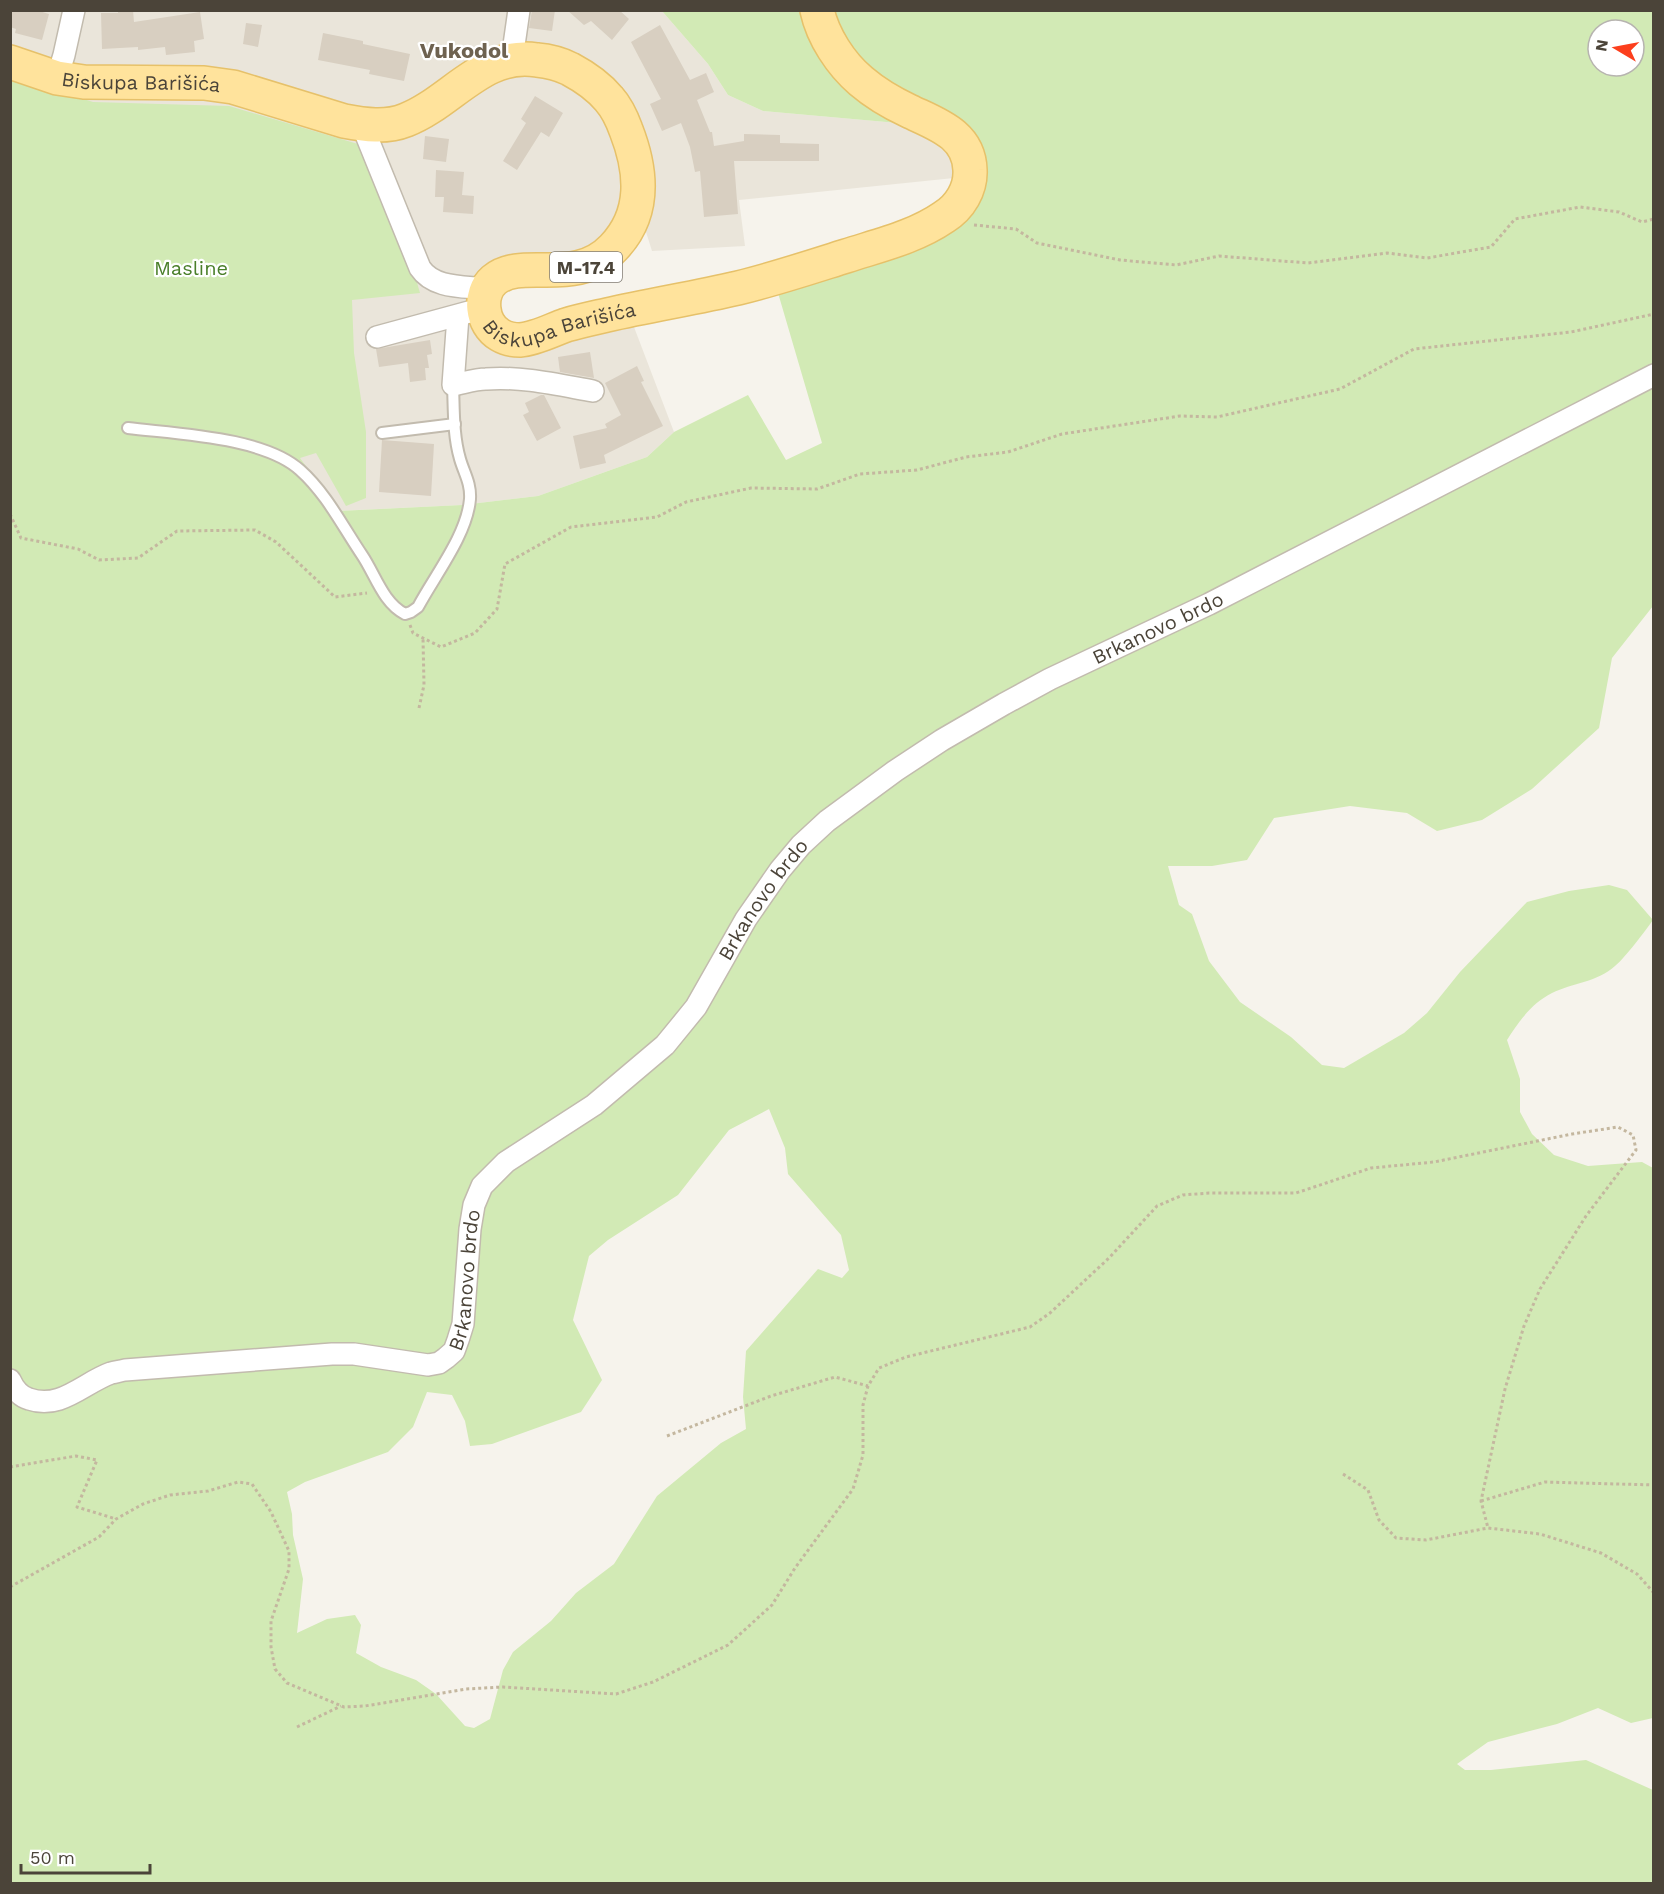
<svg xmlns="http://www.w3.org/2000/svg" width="1664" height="1894" font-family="'Work Sans',sans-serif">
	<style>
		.residential { fill: #eae5da }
		.green { fill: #d2eab5; fill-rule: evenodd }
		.building { fill: #d8cfc1 }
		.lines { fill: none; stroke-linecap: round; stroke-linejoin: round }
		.lane-casing { stroke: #c2bbae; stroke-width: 14 }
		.street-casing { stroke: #c2bbae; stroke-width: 24 }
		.primary-casing { stroke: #e6c16a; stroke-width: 36 }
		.path { stroke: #c4b79f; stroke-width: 3; stroke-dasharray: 3 3; stroke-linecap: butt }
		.lane { stroke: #fff; stroke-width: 10 }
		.street { stroke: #fff; stroke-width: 21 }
		.primary { stroke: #ffe39c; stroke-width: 33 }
		.labels { text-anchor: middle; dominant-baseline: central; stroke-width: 4.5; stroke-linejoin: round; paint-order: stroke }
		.shield { fill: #fff; stroke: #817c74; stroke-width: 1.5 }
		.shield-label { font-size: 18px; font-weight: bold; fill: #4b4439 }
		.street-label { font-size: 20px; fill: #4b4439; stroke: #fff }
		.park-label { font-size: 20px; fill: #4a7f2a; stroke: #fff }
		.quarter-label { font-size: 22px; font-weight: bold; fill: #6e6250; stroke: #fff }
	</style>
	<rect width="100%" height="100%" fill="#f6f3ec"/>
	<polygon class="residential" points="11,11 662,11 708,64 728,95 763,111 931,126 958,147 954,178 739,200 745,246 652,251 629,178 613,226 584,254 502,272 492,337 626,306 674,432 647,457 538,496 462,505 337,511 11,372"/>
	<path class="green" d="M662 11H1653V606L1612 658 1599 728 1532 789 1482 820 1437 831 1407 813 1350 806 1274 818 1247 860 1212 866H1168L1179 905 1192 914 1209 961 1240 1002 1291 1037 1322 1065 1344 1068 1404 1033 1427 1013 1460 972 1527 902 1569 891 1609 885 1627 890 1653 920C1646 930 1625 958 1615 966 1598 982 1572 983 1552 993 1532 1003 1519 1021 1507 1040L1520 1079V1112L1532 1134 1554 1155 1588 1166 1642 1162 1653 1168V1718L1631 1723 1598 1708 1557 1724 1488 1742 1457 1764 1465 1770H1491L1586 1760 1653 1790V1883H11V76L93 102 229 106 368 147 396 209 420 293 352 300 354 353 366 432V498L346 506 316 453 300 458 338 511 462 505 538 496 647 457 674 432 748 395 786 460 822 443 771 269 928 215 965 173 931 126 763 111 728 95 708 64ZM1598 30H1634V66H1598ZM769 1109 785 1148 788 1174 841 1235 849 1270 842 1278 818 1269 746 1351 743 1397 746 1429 721 1443 657 1496 614 1564 576 1593 551 1621 513 1652 503 1670 490 1719 474 1728 465 1726 436 1694 416 1680 381 1667 356 1653 361 1625 355 1615 327 1619 297 1633 303 1579 293 1535 292 1514 287 1492 305 1482 388 1452 413 1427 427 1392 452 1395 465 1421 470 1446 492 1444 581 1412 602 1380 573 1320 589 1256 608 1240 678 1195 729 1130Z"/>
	<g class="building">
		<polygon points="10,10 36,10 49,14 42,40 15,33 16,29 10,27"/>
		<polygon points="118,10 133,10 134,22 200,12 204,39 194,41 195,52 166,55 165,47 138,50 138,47 102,49 101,13 118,13"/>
		<polygon points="532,10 555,10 552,31 529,28"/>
		<polygon points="567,10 619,10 629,19 612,40 591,21 584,25"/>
		<polygon points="246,23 262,25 258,47 243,44"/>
		<polygon points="660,25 690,80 706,73 714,92 697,100 710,132 712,132 714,146 744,141 744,134 780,135 780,143 819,144 819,161 734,161 738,214 704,217 700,171 695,172 690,147 681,123 662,131 650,104 661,99 631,42"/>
		<polygon points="323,33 363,41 363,44 410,54 404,81 369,74 370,70 318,60"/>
		<polygon points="535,96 563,113 549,137 541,132 517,170 503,161 526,123 521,119"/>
		<polygon points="425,136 449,139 446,162 423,159"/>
		<polygon points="436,170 464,172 462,195 474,196 473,214 443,212 444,197 435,197"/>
		<polygon points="430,340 432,354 427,355 429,368 425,368 426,380 410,382 408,363 379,367 376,349"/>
		<polygon points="590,352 594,378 560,372 558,357"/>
		<polygon points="637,366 644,381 641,382 663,426 604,455 606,463 580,469 573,436 607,428 605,424 621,415 605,383"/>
		<polygon points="541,395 544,395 561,428 537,441 523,415 529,412 525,403"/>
		<polygon points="382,440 434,444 431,496 379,492"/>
	</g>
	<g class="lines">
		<g class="lane-casing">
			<g id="lane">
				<path d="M128 428C176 434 264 437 300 470 326 493 343 527 362 555 375 574 383 603 405 614L411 612 418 607C435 575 467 535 470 499 471 483 464 473 460 459 453 435 454 409 453 385"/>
				<polyline points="382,433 455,424"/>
			</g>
		</g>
		<g class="street-casing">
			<g id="street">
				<polyline points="512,59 519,10"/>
				<polyline points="57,78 64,55 74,10"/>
				<path d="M362 125 420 268C434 289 464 286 487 289"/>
				<path d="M458 316 453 385C464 383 475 379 486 379 521 376 559 385 593 391"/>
				<polyline points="377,337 469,312"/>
				<path id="s1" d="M10 1380C14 1389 19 1396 29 1399 61 1410 83 1383 111 1373 116 1372 120 1371 125 1370L332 1354H354L428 1365 439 1363 446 1358 454 1351 458 1340 463 1324 470 1229 474 1205 482 1186 506 1162 594 1105 665 1045 696 1007 746 919 780 870 801 845 827 821 895 771 942 740 1004 704 1050 679 1209 604 1654 375"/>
			</g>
		</g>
		<g class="primary-casing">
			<g id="primary">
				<path id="s2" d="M10 62 57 78 84 82 204 83 233 87 344 121C365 125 386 128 406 120 452 102 483 51 537 60 549 61 560 64 570 69 585 77 599 87 609 99 617 108 622 119 626 130 642 171 646 214 613 248 575 288 523 256 494 280 478 294 481 324 500 335 505 338 513 340 520 340 535 339 552 330 566 325 580 321 594 318 607 315 651 305 695 298 738 288 775 279 811 267 846 256 880 245 915 237 944 217 960 207 971 189 970 170 969 134 936 124 909 111 892 103 875 93 861 81 841 64 823 37 817 10"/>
			</g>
		</g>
		<g class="path">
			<polyline points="974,225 1016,229 1037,243 1120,260 1176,265 1219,256 1308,263 1387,253 1427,258 1491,247 1515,219 1580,207 1619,212 1642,222 1654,219"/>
			<polyline points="10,514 21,538 78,549 99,560 138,558 177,531 255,530 276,542 335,597 367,593"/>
			<polyline points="410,625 413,633 441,647 475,633 497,609 505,564 571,527 657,517 686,502 751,488 817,489 860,474 917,470 966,457 1008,452 1062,434 1180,416 1217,417 1340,389 1414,349 1571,332 1654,314"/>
			<polyline points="419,708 424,685 423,638"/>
			<polyline points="667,1436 771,1396 835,1377 868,1386"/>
			<polyline points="10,1467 76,1456 97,1460 77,1507 116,1519"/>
			<polyline points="1343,1474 1368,1490 1379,1520 1396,1538 1426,1540 1488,1528 1540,1534 1601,1553 1637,1574 1654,1593"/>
			<polyline points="1481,1501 1545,1482 1654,1485"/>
			<polyline points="10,1587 99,1537 116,1519 143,1504 170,1495 208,1491 238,1482 252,1484 271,1512 289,1551 289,1569 271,1621 271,1647 275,1669 287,1683 344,1707 365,1706 466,1689 503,1687 616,1694 653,1682 728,1645 772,1605 795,1568 853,1489 863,1455 863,1405 868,1386 879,1368 906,1357 1030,1327 1050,1313 1109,1258 1157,1206 1183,1195 1209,1193 1296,1193 1371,1168 1434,1162 1572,1134 1618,1127 1633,1135 1636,1150 1586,1216 1540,1289 1524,1326 1505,1389 1481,1501 1488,1528"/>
			<polyline points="297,1727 341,1706"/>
		</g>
		<use href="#lane" class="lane"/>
		<use href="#street" class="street"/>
		<use href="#primary" class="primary"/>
	</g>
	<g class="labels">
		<rect class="shield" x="550" y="252" width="72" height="30" rx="4.5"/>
		<g class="shield-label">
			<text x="586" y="267">M-17.4</text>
		</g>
		<g class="street-label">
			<text stroke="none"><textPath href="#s2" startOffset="134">Biskupa Barišića</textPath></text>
			<text stroke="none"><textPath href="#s2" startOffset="1050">Biskupa Barišića</textPath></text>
			<text stroke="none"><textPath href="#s1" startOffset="1528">Brkanovo brdo</textPath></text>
			<text stroke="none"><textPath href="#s1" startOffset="1042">Brkanovo brdo</textPath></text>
			<text stroke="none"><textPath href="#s1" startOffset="538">Brkanovo brdo</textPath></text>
		</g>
		<g class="park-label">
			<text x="191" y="268">Masline</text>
		</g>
		<g class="quarter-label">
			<text x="464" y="50">Vukodol</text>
		</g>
	</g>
	<rect width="1664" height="1894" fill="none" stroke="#4b4439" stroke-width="24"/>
	<g transform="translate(1616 48) rotate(280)"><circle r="28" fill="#ffffff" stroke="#b7b4b0" stroke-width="1.5"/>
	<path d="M0-4.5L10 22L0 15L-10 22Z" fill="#fc3f1d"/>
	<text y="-9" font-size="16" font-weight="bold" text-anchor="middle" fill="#4b4439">N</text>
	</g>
	<path d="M21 1864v9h129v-9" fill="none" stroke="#4b4439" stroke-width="3"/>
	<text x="30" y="1864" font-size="18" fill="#4b4439" stroke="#ffffff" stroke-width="4.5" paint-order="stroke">50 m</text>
</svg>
